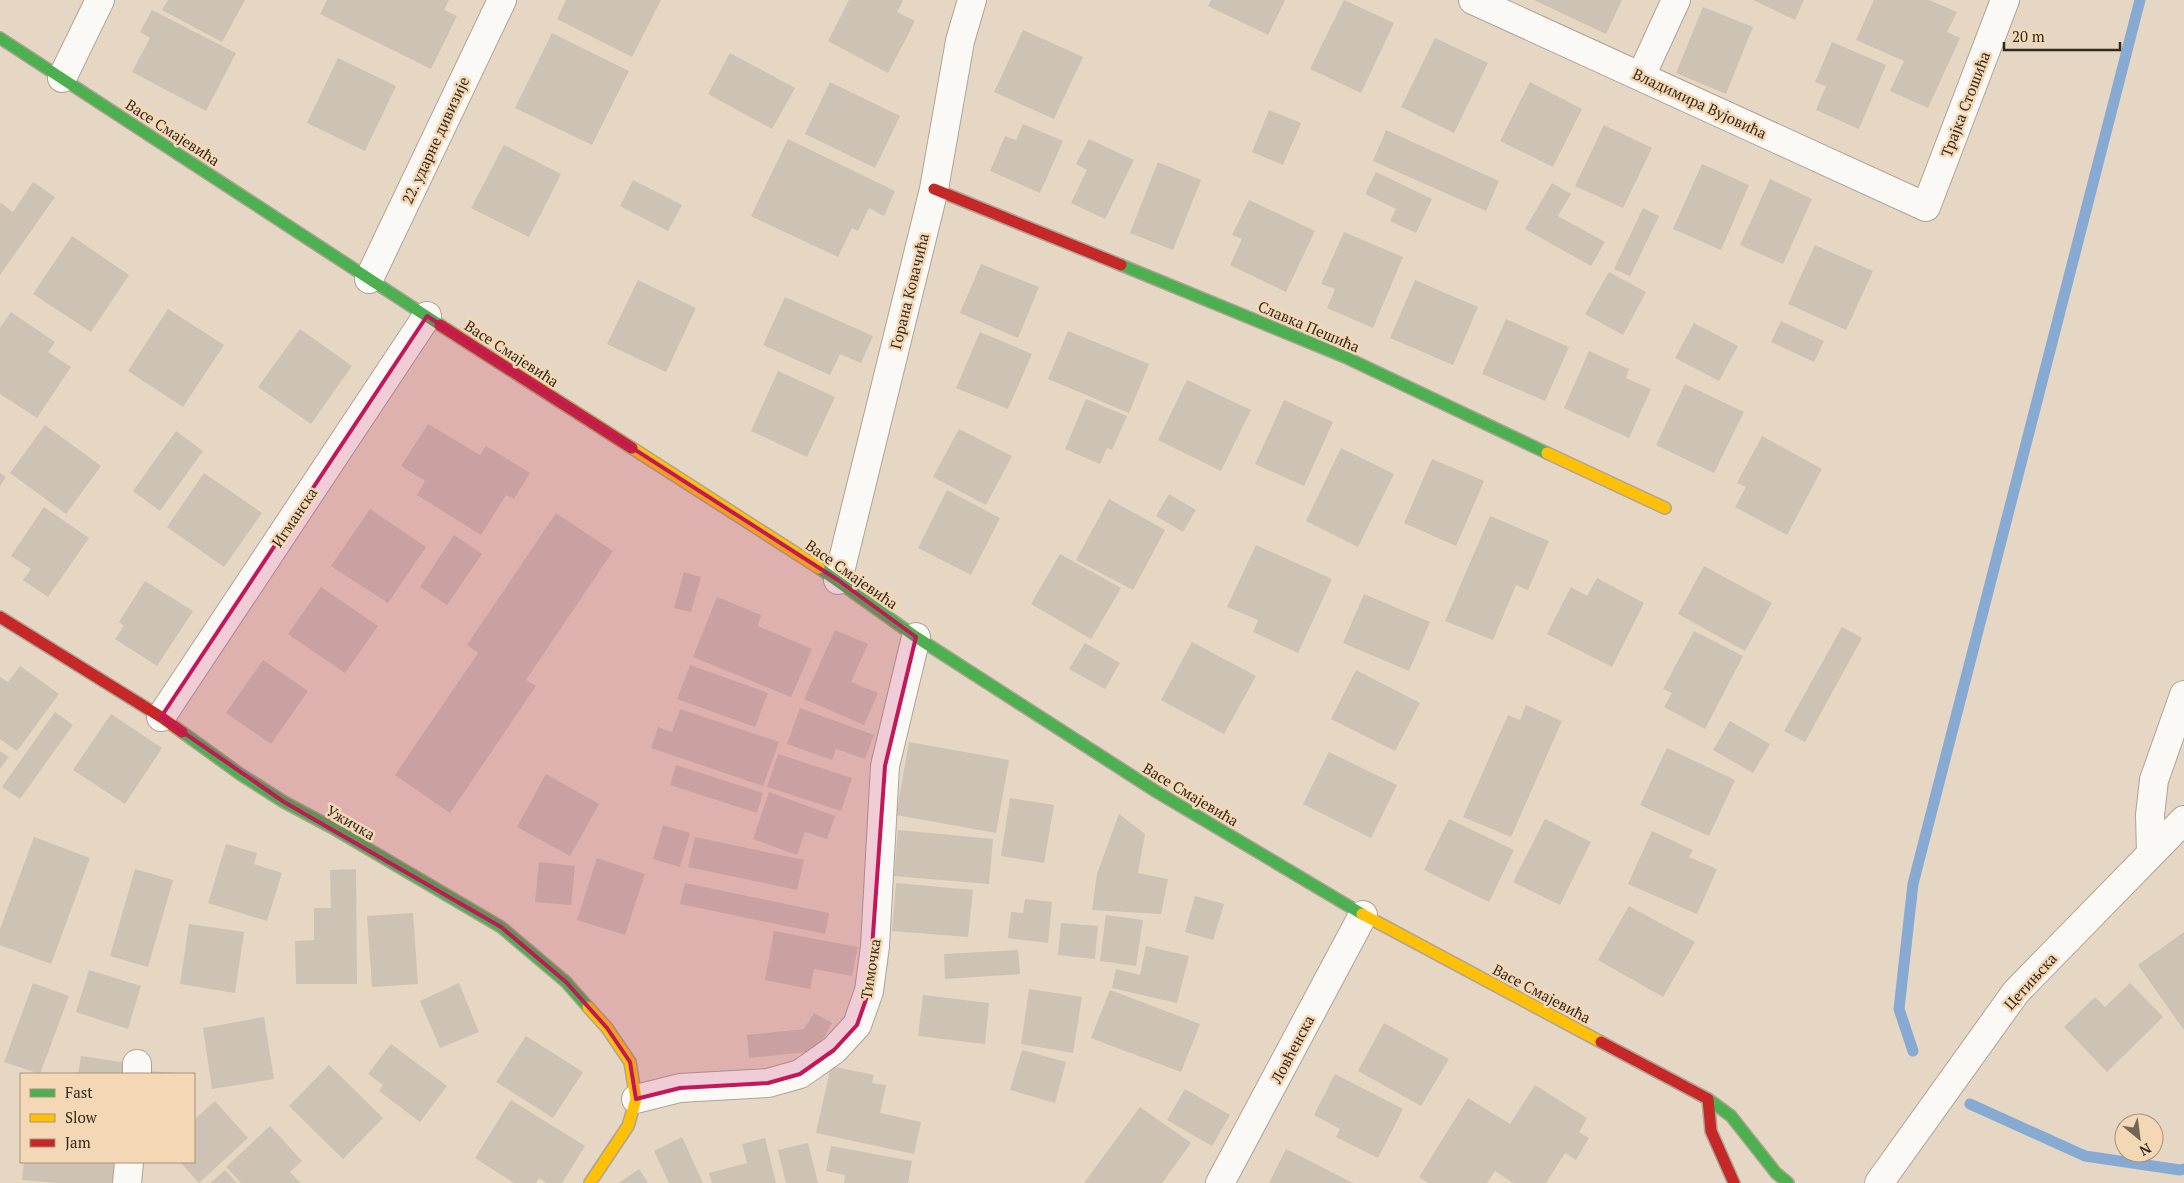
<svg xmlns="http://www.w3.org/2000/svg" width="2184" height="1183" font-family="'PT Serif',serif">
	<style>
		.lines { fill: none; stroke-linecap: round; stroke-linejoin: round }
		.stream { stroke: #86aad2; stroke-width: 11 }
		.building { fill: #cdc2b3 }
		.street-casing { stroke: #aea395; stroke-width: 30 }
		.fast-casing { stroke: #aea395; stroke-width: 14 }
		.slow-casing { stroke: #aea395; stroke-width: 14 }
		.jam-casing { stroke: #aea395; stroke-width: 14 }
		.street { stroke: #fbf9f6; stroke-width: 28 }
		.fast { stroke: #4caf50; stroke-width: 11 }
		.slow { stroke: #ffc107; stroke-width: 11 }
		.jam { stroke: #c62828; stroke-width: 11 }
		.marked { fill: #c2185b; fill-opacity: 0.2; stroke: #c2185b; stroke-width: 4; stroke-linejoin: round }
		.labels { text-anchor: middle; dominant-baseline: central; stroke-width: 5; stroke-linejoin: round; paint-order: stroke }
		.street-label { font-size: 15px; fill: #34291c; stroke: #f4d8b6 }
	</style>
	<rect width="100%" height="100%" fill="#e6d7c4"/>
	<g class="lines">
		<g class="stream">
			<polyline points="1913,1051 1899,1009 1913,884 2140,0"/>
			<polyline points="1970,1104 2085,1156 2180,1170 2184,1169"/>
		</g>
	</g>
	<g class="building">
		<polygon points="168,0 245,0 222,42 162,10"/>
		<polygon points="327,0 449,0 444,10 457,16 431,69 320,14"/>
		<polygon points="566,0 661,0 632,57 557,19"/>
		<polygon points="849,0 901,0 903,1 897,12 915,21 888,73 828,41"/>
		<polygon points="1211,0 1285,0 1268,35 1208,6"/>
		<polygon points="1344,0 1394,23 1361,93 1310,69"/>
		<polygon points="1534,0 1622,0 1606,34"/>
		<polygon points="1753,0 1804,0 1795,20"/>
		<polygon points="1874,0 1929,0 1957,12 1947,32 1960,38 1928,108 1890,91 1904,61 1856,40"/>
		<polygon points="1703,7 1753,27 1726,94 1676,73"/>
		<polygon points="152,10 236,53 206,111 132,72 150,38 140,32"/>
		<polygon points="1023,30 1083,57 1054,119 994,92"/>
		<polygon points="552,33 629,71 592,145 515,108"/>
		<polygon points="1435,38 1488,63 1454,133 1401,107"/>
		<polygon points="1832,42 1886,65 1859,129 1816,110 1826,86 1815,82"/>
		<polygon points="730,53 795,88 772,129 708,94"/>
		<polygon points="338,58 396,86 365,151 307,123"/>
		<polygon points="830,82 900,116 875,168 805,134"/>
		<polygon points="1530,82 1582,109 1553,167 1500,141"/>
		<polygon points="1269,110 1301,123 1283,165 1252,152"/>
		<polygon points="1023,124 1063,141 1040,193 990,171 1005,136 1016,140"/>
		<polygon points="1604,125 1652,148 1623,208 1575,186"/>
		<polygon points="1386,130 1499,181 1486,211 1373,161"/>
		<polygon points="788,139 895,191 884,216 869,208 858,231 852,228 838,257 751,216"/>
		<polygon points="1089,139 1134,160 1105,219 1071,203 1087,170 1076,164"/>
		<polygon points="504,145 561,174 529,237 471,208"/>
		<polygon points="1158,162 1201,180 1173,250 1130,233"/>
		<polygon points="1702,164 1749,185 1721,250 1673,229"/>
		<polygon points="1376,172 1432,199 1416,233 1390,221 1396,209 1365,194"/>
		<polygon points="1770,179 1812,199 1783,264 1740,245"/>
		<polygon points="633,180 682,205 668,231 620,206"/>
		<polygon points="33,182 55,197 0,275 0,205 1,203 13,212"/>
		<polygon points="1552,183 1571,194 1558,216 1605,242 1591,266 1525,229"/>
		<polygon points="1249,200 1315,231 1286,292 1230,265 1242,239 1232,235"/>
		<polygon points="1643,208 1659,216 1630,276 1614,269"/>
		<polygon points="1344,232 1403,257 1373,328 1327,308 1335,289 1321,284"/>
		<polygon points="72,236 129,275 91,332 33,294"/>
		<polygon points="1815,245 1873,271 1846,330 1788,304"/>
		<polygon points="981,264 1039,287 1018,338 960,313"/>
		<polygon points="1609,272 1646,292 1623,335 1585,314"/>
		<polygon points="638,280 696,308 666,372 607,344"/>
		<polygon points="1415,280 1478,307 1453,365 1390,338"/>
		<polygon points="785,297 873,336 861,363 840,354 830,375 763,345"/>
		<polygon points="168,309 224,345 183,407 128,371"/>
		<polygon points="11,312 55,342 48,352 71,367 37,418 0,394 0,328"/>
		<polygon points="1506,319 1569,347 1545,401 1482,374"/>
		<polygon points="1781,321 1824,341 1814,362 1771,342"/>
		<polygon points="1694,323 1738,346 1719,381 1675,358"/>
		<polygon points="300,329 352,366 311,424 258,387"/>
		<polygon points="1068,331 1149,364 1129,413 1048,379"/>
		<polygon points="980,332 1032,354 1008,409 956,388"/>
		<polygon points="1589,351 1629,369 1626,378 1651,389 1629,438 1564,408"/>
		<polygon points="778,371 835,397 807,457 751,431"/>
		<polygon points="1187,380 1251,410 1221,471 1158,440"/>
		<polygon points="1685,384 1744,412 1714,473 1656,445"/>
		<polygon points="1086,399 1127,416 1112,450 1107,448 1100,464 1065,449"/>
		<polygon points="1284,400 1333,422 1304,486 1255,464"/>
		<polygon points="428,424 480,455 486,446 530,473 514,499 506,495 481,535 417,495 425,481 401,466"/>
		<polygon points="45,425 101,466 66,514 10,473"/>
		<polygon points="959,429 1012,456 986,505 933,477"/>
		<polygon points="176,431 203,451 160,511 133,491"/>
		<polygon points="1762,436 1822,469 1787,535 1735,507 1746,487 1737,483"/>
		<polygon points="1341,448 1394,474 1358,547 1306,521"/>
		<polygon points="1432,459 1484,481 1456,546 1404,523"/>
		<polygon points="0,473 6,477 0,486"/>
		<polygon points="204,473 262,513 224,567 167,527"/>
		<polygon points="947,490 1000,518 971,575 918,548"/>
		<polygon points="1169,494 1196,510 1183,532 1156,516"/>
		<polygon points="1109,499 1165,530 1133,590 1076,560"/>
		<polygon points="44,507 89,538 48,597 23,580 31,569 11,556"/>
		<polygon points="370,509 426,547 388,603 331,566"/>
		<polygon points="556,513 613,551 526,680 536,686 450,813 395,775 478,653 467,645"/>
		<polygon points="1490,516 1549,541 1528,590 1516,585 1493,640 1445,621"/>
		<polygon points="454,535 482,554 447,605 420,587"/>
		<polygon points="1256,545 1332,579 1298,653 1253,632 1258,620 1227,607"/>
		<polygon points="1060,554 1121,588 1091,639 1031,604"/>
		<polygon points="1704,566 1772,603 1745,651 1678,614"/>
		<polygon points="684,572 701,577 691,612 674,608"/>
		<polygon points="1597,578 1644,603 1612,667 1547,634 1571,587 1587,596"/>
		<polygon points="145,581 193,611 157,666 115,639 124,626 119,622"/>
		<polygon points="321,587 378,626 345,673 288,634"/>
		<polygon points="1364,594 1430,622 1409,671 1343,643"/>
		<polygon points="717,597 761,615 758,626 812,649 791,697 693,657"/>
		<polygon points="1842,627 1862,638 1805,742 1784,731"/>
		<polygon points="835,630 868,644 851,682 878,693 864,725 804,699"/>
		<polygon points="1694,631 1743,656 1705,729 1664,707 1672,693 1663,689"/>
		<polygon points="1192,642 1256,676 1224,734 1161,700"/>
		<polygon points="1085,643 1120,663 1105,689 1069,669"/>
		<polygon points="263,660 308,691 271,744 226,713"/>
		<polygon points="690,665 768,693 755,727 677,699"/>
		<polygon points="20,666 59,694 17,751 0,739 0,677 8,682"/>
		<polygon points="1356,670 1420,703 1395,751 1331,719"/>
		<polygon points="1526,705 1562,721 1511,837 1463,817 1508,715 1520,720"/>
		<polygon points="800,708 874,735 865,759 836,749 832,760 787,744"/>
		<polygon points="680,709 779,742 763,786 651,748 658,727 672,732"/>
		<polygon points="55,712 73,725 20,799 2,787"/>
		<polygon points="111,714 162,748 125,804 73,770"/>
		<polygon points="1730,721 1770,744 1753,773 1713,750"/>
		<polygon points="909,742 1009,760 996,833 896,815"/>
		<polygon points="1667,748 1735,780 1709,836 1640,805"/>
		<polygon points="0,751 9,757 0,769"/>
		<polygon points="1329,752 1397,785 1371,838 1303,804"/>
		<polygon points="778,754 852,778 841,811 767,787"/>
		<polygon points="676,765 763,793 757,813 670,785"/>
		<polygon points="546,774 599,804 570,856 517,827"/>
		<polygon points="769,792 835,816 827,839 805,832 797,855 753,839"/>
		<polygon points="1010,798 1054,805 1044,863 1001,856"/>
		<polygon points="1119,814 1145,834 1138,873 1168,879 1161,914 1092,910 1097,874"/>
		<polygon points="1449,819 1514,850 1489,902 1424,870"/>
		<polygon points="1545,819 1591,842 1560,905 1513,882"/>
		<polygon points="663,825 690,833 680,867 653,859"/>
		<polygon points="898,830 993,839 989,884 894,876"/>
		<polygon points="1652,831 1693,850 1689,857 1717,869 1697,914 1628,884"/>
		<polygon points="34,837 90,858 51,964 0,945 0,929"/>
		<polygon points="695,837 804,860 797,890 688,867"/>
		<polygon points="226,844 257,853 254,864 282,873 267,921 208,903"/>
		<polygon points="597,858 645,874 625,935 577,920"/>
		<polygon points="539,862 575,866 571,905 535,902"/>
		<polygon points="135,869 173,880 148,967 110,956"/>
		<polygon points="356,869 357,984 296,984 295,941 314,940 314,908 331,908 330,870"/>
		<polygon points="685,883 829,913 825,934 680,904"/>
		<polygon points="896,883 973,890 968,937 892,931"/>
		<polygon points="1195,896 1224,904 1213,940 1185,932"/>
		<polygon points="1025,899 1052,902 1048,943 1008,938 1011,912 1023,913"/>
		<polygon points="1629,906 1695,942 1663,997 1598,960"/>
		<polygon points="413,913 418,984 372,987 367,916"/>
		<polygon points="1106,915 1143,920 1136,966 1100,961"/>
		<polygon points="1061,923 1098,926 1095,959 1058,955"/>
		<polygon points="189,924 244,932 235,993 180,984"/>
		<polygon points="774,931 858,947 852,976 814,969 810,989 765,980"/>
		<polygon points="2184,932 2184,1030 2138,965"/>
		<polygon points="1146,946 1189,956 1177,1003 1112,988 1116,969 1140,975"/>
		<polygon points="1018,950 1020,974 945,979 944,954"/>
		<polygon points="89,970 141,986 128,1029 76,1012"/>
		<polygon points="33,983 69,996 40,1074 4,1062"/>
		<polygon points="459,983 479,1032 440,1048 420,1001"/>
		<polygon points="2130,983 2163,1017 2107,1072 2064,1027 2095,997 2105,1007"/>
		<polygon points="1029,989 1082,997 1073,1053 1021,1044"/>
		<polygon points="1110,990 1200,1024 1181,1072 1091,1038"/>
		<polygon points="923,995 989,1003 985,1044 918,1036"/>
		<polygon points="814,1013 832,1023 816,1051 749,1058 747,1035 804,1029"/>
		<polygon points="264,1017 274,1079 212,1089 203,1028"/>
		<polygon points="1384,1023 1449,1059 1421,1106 1358,1071"/>
		<polygon points="526,1036 583,1072 553,1118 496,1082"/>
		<polygon points="391,1044 447,1086 420,1122 379,1091 383,1085 368,1074"/>
		<polygon points="1022,1050 1066,1062 1055,1103 1010,1090"/>
		<polygon points="81,1056 128,1063 126,1074 78,1074"/>
		<polygon points="329,1065 383,1118 343,1159 289,1106"/>
		<polygon points="831,1066 874,1075 872,1083 886,1085 880,1113 921,1122 914,1154 816,1133"/>
		<polygon points="149,1071 174,1073 174,1074 149,1074"/>
		<polygon points="1335,1074 1403,1109 1378,1158 1336,1137 1340,1129 1314,1115"/>
		<polygon points="1535,1085 1587,1118 1579,1132 1589,1138 1576,1160 1565,1153 1546,1183 1513,1183 1495,1171 1487,1183 1428,1183 1419,1177 1468,1098 1510,1124"/>
		<polygon points="1185,1089 1230,1115 1212,1146 1167,1120"/>
		<polygon points="511,1100 585,1146 562,1183 547,1183 539,1178 536,1183 514,1183 475,1158"/>
		<polygon points="215,1101 248,1138 199,1183 180,1162 194,1162 194,1120"/>
		<polygon points="1140,1107 1191,1143 1162,1183 1084,1183"/>
		<polygon points="270,1126 302,1161 290,1172 301,1183 241,1183 226,1167"/>
		<polygon points="682,1137 703,1183 669,1183 654,1151"/>
		<polygon points="765,1138 776,1183 712,1183 709,1173 747,1163 742,1144"/>
		<polygon points="808,1143 818,1183 786,1183 778,1150"/>
		<polygon points="831,1146 912,1161 908,1183 844,1183 845,1175 826,1171"/>
		<polygon points="1286,1149 1353,1183 1269,1183"/>
		<polygon points="24,1162 117,1162 115,1183 57,1183 22,1180"/>
		<polygon points="639,1169 648,1183 619,1183"/>
		<polygon points="225,1170 237,1183 210,1183"/>
	</g>
	<g class="lines">
		<g class="street-casing">
			<g id="street">
				<polyline points="1473,0 1926,207 2005,0"/>
				<polyline points="1641,76 1676,0"/>
				<polyline points="62,78 100,0"/>
				<polyline points="369,279 502,0"/>
				<polyline points="838,580 934,189 960,41 972,0"/>
				<polyline points="161,717 427,316"/>
				<polyline points="2151,853 2150,815 2154,780 2184,695"/>
				<polyline points="137,1074 137,1064"/>
				<polyline points="636,1099 680,1088 768,1083 800,1074 834,1050 857,1025 869,991 875,946 885,766 916,637"/>
				<polyline points="127,1183 129,1162"/>
				<polyline points="1220,1183 1363,915"/>
				<polyline points="1879,1183 2016,992 2184,820"/>
			</g>
		</g>
		<g class="fast-casing">
			<g id="fast">
				<polyline points="0,38 440,325"/>
				<polyline points="1121,265 1345,357 1547,453"/>
				<polyline points="819,568 916,637 1157,792 1362,914"/>
				<polyline points="182,732 240,774 284,802 331,827 501,927 566,982 588,1007"/>
				<polyline points="1708,1099 1731,1116 1776,1173 1788,1183"/>
			</g>
		</g>
		<g class="slow-casing">
			<g id="slow">
				<polyline points="632,448 819,568"/>
				<polyline points="1547,453 1665,508"/>
				<polyline points="1362,914 1601,1042"/>
				<polyline points="588,1007 607,1028 630,1062 636,1099 628,1126 590,1183"/>
			</g>
		</g>
		<g class="jam-casing">
			<g id="jam">
				<polyline points="934,189 1121,265"/>
				<polyline points="440,325 632,448"/>
				<polyline points="0,617 161,717 182,732"/>
				<polyline points="1601,1042 1708,1099 1711,1131 1734,1183"/>
			</g>
		</g>
		<use href="#street" class="street"/>
		<use href="#fast" class="fast"/>
		<use href="#slow" class="slow"/>
		<use href="#jam" class="jam"/>
	</g>
	<path class="marked" d="M427 316 838 580 916 637 885 766 869 991 857 1025 834 1050 800 1074 768 1083 680 1088 636 1099 630 1062 607 1028 566 982 501 927 284 802 161 717Z"/>
	<g class="labels">
		<g class="street-label">
			<text transform="translate(1700 103) rotate(25)">Владимира Вујовића</text>
			<text transform="translate(1965 104) rotate(-69)">Трајка Стошића</text>
			<text transform="translate(173 132) rotate(33)">Васе Смајевића</text>
			<text transform="translate(435 140) rotate(-65)">22. ударне дивизије</text>
			<text transform="translate(909 291) rotate(-76)">Горана Ковачића</text>
			<text transform="translate(1309 326) rotate(23)">Славка Пешића</text>
			<text transform="translate(512 353) rotate(33)">Васе Смајевића</text>
			<text transform="translate(294 517) rotate(-56)">Игманска</text>
			<text transform="translate(852 574) rotate(35)">Васе Смајевића</text>
			<text transform="translate(1191 794) rotate(31)">Васе Смајевића</text>
			<text transform="translate(351 822) rotate(30)">Ужичка</text>
			<text transform="translate(870 969) rotate(-81)">Тимочка</text>
			<text transform="translate(2030 981) rotate(-48)">Цетињска</text>
			<text transform="translate(1542 993) rotate(28)">Васе Смајевића</text>
			<text transform="translate(1292 1049) rotate(-62)">Ловћенска</text>
		</g>
	</g>
	<rect x="20" y="1073" width="175" height="90" fill="#f4d8b6" stroke="#a79278"/>
	<rect x="30" y="1089" width="25" height="8" fill="#4caf50" stroke="#a79278"/>
	<text x="65" y="1098" font-size="15" fill="#34291c">Fast</text>
	<rect x="30" y="1114" width="25" height="8" fill="#ffc107" stroke="#a79278"/>
	<text x="65" y="1123" font-size="15" fill="#34291c">Slow</text>
	<rect x="30" y="1139" width="25" height="8" fill="#c62828" stroke="#a79278"/>
	<text x="65" y="1148" font-size="15" fill="#34291c">Jam</text>
	<g transform="translate(2139 1138) rotate(151)"><circle r="24" fill="#f4d8b6" stroke="#a79278"/>
	<path d="M0-4L9 19L0 12L-9 19Z" fill="#726657"/>
	<text y="-8" font-size="14" font-weight="bold" text-anchor="middle" fill="#34291c">N</text>
	</g>
	<path d="M2004 42v8h116v-8" fill="none" stroke="#34291c" stroke-width="2.5"/>
	<text x="2012" y="42" font-size="15" fill="#34291c" stroke="#f4d8b6" stroke-width="4" paint-order="stroke">20 m</text>
</svg>
